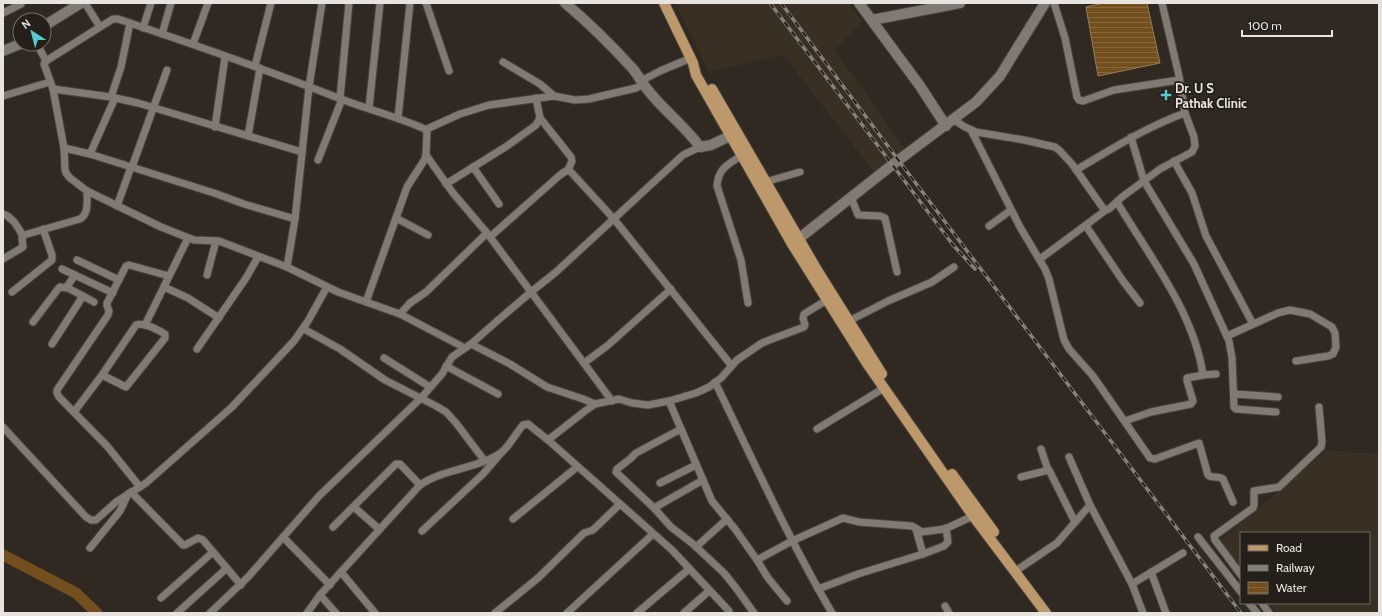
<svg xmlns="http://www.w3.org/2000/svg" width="1382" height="616" font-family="Cabin,sans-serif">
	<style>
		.built { fill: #392f23 }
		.water { fill: url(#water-rules); stroke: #967b57 }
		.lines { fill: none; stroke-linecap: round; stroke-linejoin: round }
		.river { stroke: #734f1d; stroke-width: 11 }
		.street-casing { stroke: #49443f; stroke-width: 9 }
		.secondary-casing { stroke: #49443f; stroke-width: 12 }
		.primary-casing { stroke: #49443f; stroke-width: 12 }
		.street { stroke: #817a72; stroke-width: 7 }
		.secondary { stroke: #817a72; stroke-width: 10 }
		.primary { stroke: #bc986a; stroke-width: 10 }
		.rail-casing { stroke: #85807a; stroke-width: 3.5 }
		.rail { stroke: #251f19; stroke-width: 2; stroke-dasharray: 6; stroke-linecap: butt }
		.poi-dot { fill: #51ccd1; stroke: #251f19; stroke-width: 1.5 }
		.labels { text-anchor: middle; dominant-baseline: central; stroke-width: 3.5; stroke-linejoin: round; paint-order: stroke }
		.poi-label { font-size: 13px; font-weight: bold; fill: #e7e3df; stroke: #251f19; text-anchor: start }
	</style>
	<defs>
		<pattern id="water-rules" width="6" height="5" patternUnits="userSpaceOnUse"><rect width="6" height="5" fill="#734f1d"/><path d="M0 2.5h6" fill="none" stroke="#87683d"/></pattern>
	</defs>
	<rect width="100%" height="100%" fill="#2f2922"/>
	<g class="built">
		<polygon points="675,3 848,3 862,22 835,50 905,149 875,173 783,55 709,72"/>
		<polygon points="1327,450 1379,454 1379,613 1277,613 1269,603 1369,603 1369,533 1241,533 1241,567 1220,541"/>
	</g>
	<polygon class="water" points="1103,3 1147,3 1160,63 1098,76 1086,7"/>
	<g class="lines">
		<polyline class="river" points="3,555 76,593 97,613"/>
		<g class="street-casing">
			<g id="street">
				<path d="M85 3 100 27 113 19H118C193 44 267 70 341 99 369 110 399 117 427 130"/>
				<polyline points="426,3 449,71"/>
				<polyline points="1054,3 1065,38 1077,97 1079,100 1083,101 1114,90 1179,80"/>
				<polyline points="3,13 21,4"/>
				<polyline points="100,27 46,61 44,64 53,89 64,148 65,170 66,173 70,178 87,191 161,227 194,240 219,241 287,267 338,292 400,314 465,348"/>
				<polyline points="143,28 151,3"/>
				<polyline points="162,34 171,3"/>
				<polyline points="37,44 46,61"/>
				<polyline points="193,44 208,3"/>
				<polyline points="503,62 540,84 554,96"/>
				<polyline points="255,66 271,3"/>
				<polyline points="641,81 660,71 691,58"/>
				<polyline points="53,89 111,97 138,103 302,152"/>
				<polyline points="3,96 50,82"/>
				<polyline points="111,97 121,67 130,23"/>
				<polyline points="340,98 349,3"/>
				<polyline points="369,108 380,3"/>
				<polyline points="398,118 410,3"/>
				<polyline points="540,118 571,157 572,161 568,170"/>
				<polyline points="954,120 965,127 976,132 1024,140 1055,147 1060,151 1072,164 1103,208 1106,210 1109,209 1122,197 1160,169 1192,152 1195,146 1194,137 1185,113 1179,76 1162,3"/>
				<polyline points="215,127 225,57"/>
				<path d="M971 130 1020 227 1045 269 1049 279 1064 340 1069 349 1093 376 1150 458 1155 459 1199 443 1208 475C1212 479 1218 475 1223 479L1233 502"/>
				<polyline points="248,136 260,68"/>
				<polyline points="1131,137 1144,181 1194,264 1229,341 1232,358 1234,407 1236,409 1276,412"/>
				<polyline points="64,148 90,154 214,193 244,204 295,219"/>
				<polyline points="90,154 115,98"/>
				<polyline points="426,155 453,193 487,233 531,292 556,272 683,155 700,147"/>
				<path d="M741 156C728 164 718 169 717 186L741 260 748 303"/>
				<polyline points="318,160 342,99"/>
				<polyline points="1174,161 1192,193 1206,236 1253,324"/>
				<polyline points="132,167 167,70"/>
				<polyline points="473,167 499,204"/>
				<path d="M1076 170C1112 149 1146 127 1185 113"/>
				<polyline points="765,182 800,172"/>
				<polyline points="446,184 507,146 536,125 540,118 536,98"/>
				<polyline points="851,197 858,215 880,216 885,218 897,272"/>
				<path d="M1117 202C1149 256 1194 312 1203 375"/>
				<polyline points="117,206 131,167"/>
				<path d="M3 214C13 217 18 228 23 236"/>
				<polyline points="396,218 428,235"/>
				<polyline points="989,226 1011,210"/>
				<polyline points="1086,226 1123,281 1140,303"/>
				<polyline points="490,237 560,175 566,171 570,171 614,219 731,365"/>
				<path d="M3 259 23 247 22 238 24 235 80 219C89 214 87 200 87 191"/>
				<polyline points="1040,259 1106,210"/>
				<polyline points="77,260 119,280"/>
				<polyline points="287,267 295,219 309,87 322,3"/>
				<polyline points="62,269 113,293"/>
				<polyline points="207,275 216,241"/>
				<polyline points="66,287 94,302"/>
				<polyline points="164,287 188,298 219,318"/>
				<polyline points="12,292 52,260 52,255 43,229"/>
				<polyline points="366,302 407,187 425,159 426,155 427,130 429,128 460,114 489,105 554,96 575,100 589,99 636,88 643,84"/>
				<polyline points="400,314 410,303 426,292 487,233"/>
				<polyline points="849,321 888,301 932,282 954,267"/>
				<polyline points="33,322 58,289 60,287 66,288 75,275"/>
				<polyline points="145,325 188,238"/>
				<polyline points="304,329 340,349 385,380 436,406 446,412 456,423 484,460"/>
				<polyline points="1227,336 1278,313 1290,310 1310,314 1332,327 1335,333 1336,347 1333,354 1328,356 1296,361"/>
				<polyline points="52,344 83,296"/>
				<polyline points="471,344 510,364 547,387 583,399 595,404"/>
				<polyline points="197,349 246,278 258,257"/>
				<polyline points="384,358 430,387"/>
				<polyline points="584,363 607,346 671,289"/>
				<polyline points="446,366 498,394"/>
				<path d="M715 382C753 460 788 538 832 613"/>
				<polyline points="1234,394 1278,397"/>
				<polyline points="669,401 712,501 735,529 757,560 768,578 787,601"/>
				<path d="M74 412 102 375 136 325C144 322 158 330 165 334V338L126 387 102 375"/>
				<polyline points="1125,421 1151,412 1191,404 1193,401 1187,381 1187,378 1203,375 1216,374"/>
				<polyline points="3,427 86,517 91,520 96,520 116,502 146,483 232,407 294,341 308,321 327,287"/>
				<polyline points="681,429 636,453 630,459 617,469 616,472 654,508 671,527 693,544 724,573 736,588 754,613"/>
				<polyline points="817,429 884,388"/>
				<polyline points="548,440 585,411 595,404 619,399 632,403 648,405 669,401 696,393 709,387 721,378 737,360 762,343 772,339 804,327 805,325 803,318 804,314 827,300"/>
				<polyline points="1041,449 1048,470"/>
				<polyline points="1069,457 1090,505 1132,584 1143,613"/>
				<polyline points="1021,477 1049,470 1075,522"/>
				<polyline points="660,483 696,465"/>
				<polyline points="140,487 107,446 59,397 57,393 57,390 108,315 109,311 107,306 107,303 126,266 129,265 169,276"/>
				<polyline points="131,492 183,545 185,545 198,538 203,540 241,585"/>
				<polyline points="354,507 379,529"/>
				<polyline points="654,508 703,480"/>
				<polyline points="513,519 577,467"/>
				<polyline points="333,527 396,464 400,464 420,485"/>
				<polyline points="916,529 923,554"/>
				<polyline points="422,531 483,474 501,453"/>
				<polyline points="283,537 330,585"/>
				<polyline points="1198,537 1241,592"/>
				<polyline points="696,547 727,519"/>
				<polyline points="90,548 120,511 128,494"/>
				<polyline points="757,560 792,541 843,518 859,522 912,526 922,532 945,529 973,516"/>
				<polyline points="1020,568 1057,543 1090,505"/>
				<polyline points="341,572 375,613"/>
				<polyline points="1151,572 1166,613"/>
				<polyline points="1241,575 1215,540 1214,536 1253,508 1254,505 1254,491 1279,487 1321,447 1322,442 1319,407"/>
				<polyline points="1132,584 1183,553"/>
				<polyline points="818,589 858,574 923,554 944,546 948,542 946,528"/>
				<polyline points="320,595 336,613"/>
				<polyline points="161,598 213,552"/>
				<polyline points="1249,603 1257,613"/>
				<polyline points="1262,603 1269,613"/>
				<polyline points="945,606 949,613"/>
				<polyline points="177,613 227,568"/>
				<polyline points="210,613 249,576 319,496 421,398 442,374 452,357 471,344 497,321 531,292 612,401"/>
				<path d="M307 613 320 595 420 485C445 468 478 469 502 452 510 445 516 433 523 425L528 424 548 440 672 550 729 611"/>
				<polyline points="495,613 538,578 584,533 593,530 620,504"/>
				<polyline points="567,613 653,534"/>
				<polyline points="637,613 689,569"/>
				<polyline points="684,613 709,591"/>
			</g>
		</g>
		<g class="secondary-casing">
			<g id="secondary">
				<path d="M565 3C589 23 612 46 633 69 638 75 642 83 647 89 663 110 685 126 700 147L711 145 730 136"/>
				<polyline points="859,3 920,86 946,126"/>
				<polyline points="872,20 960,3"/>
				<polyline points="44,26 81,3"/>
				<polyline points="3,51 20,44"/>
				<polyline points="792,244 892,165 976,102 1000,76 1045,3"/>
			</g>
		</g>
		<g class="primary-casing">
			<g id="primary">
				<polyline points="664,3 693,63 696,75 792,244 868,365 973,516 1046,613"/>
				<polyline points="712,89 817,270 882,374"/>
				<polyline points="952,474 994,532"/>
			</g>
		</g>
		<use href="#street" class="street"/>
		<use href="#secondary" class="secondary"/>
		<use href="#primary" class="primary"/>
		<g class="rail-casing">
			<g id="rail">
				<polyline points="770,3 953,245 975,269"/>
				<polyline points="781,3 899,161 1241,613"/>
			</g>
		</g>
		<use href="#rail" class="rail"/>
	</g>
	<path class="poi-dot" d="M1164 89h4v4h4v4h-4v4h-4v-4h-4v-4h4z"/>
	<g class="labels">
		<g class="poi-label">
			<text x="1175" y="88">Dr. U S<tspan x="1175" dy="15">Pathak Clinic</tspan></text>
		</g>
	</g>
	<rect width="1382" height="616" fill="none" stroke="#e7e3df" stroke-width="8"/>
	<rect x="1240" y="532" width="130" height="72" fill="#251f19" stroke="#736d68"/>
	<rect x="1248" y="545" width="20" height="6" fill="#bc986a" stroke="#736d68"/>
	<text x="1276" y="552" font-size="12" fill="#e7e3df">Road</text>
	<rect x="1248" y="565" width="20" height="6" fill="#85807a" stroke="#736d68"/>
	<text x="1276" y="572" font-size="12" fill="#e7e3df">Railway</text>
	<rect x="1248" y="582" width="20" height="12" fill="url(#water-rules)" stroke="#736d68"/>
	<text x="1276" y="592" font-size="12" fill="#e7e3df">Water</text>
	<g transform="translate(32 32) rotate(324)"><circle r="19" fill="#251f19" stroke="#736d68"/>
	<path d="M0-3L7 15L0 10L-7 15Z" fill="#51ccd1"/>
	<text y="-6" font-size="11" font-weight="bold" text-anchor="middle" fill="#e7e3df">N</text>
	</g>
	<path d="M1242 30v6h90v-6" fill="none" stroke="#e7e3df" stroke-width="2"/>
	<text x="1248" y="30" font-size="12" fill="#e7e3df" stroke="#251f19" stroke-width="3" paint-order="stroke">100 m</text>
</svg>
